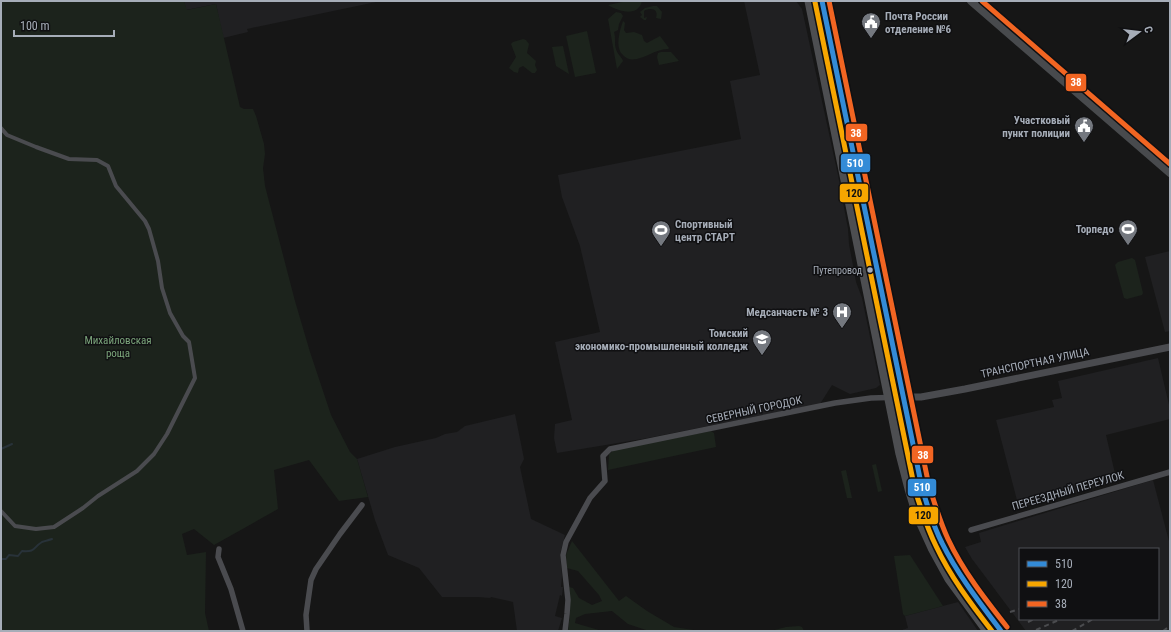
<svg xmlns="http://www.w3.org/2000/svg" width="1171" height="632" font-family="'Roboto Condensed',sans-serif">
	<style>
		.built { fill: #202022; fill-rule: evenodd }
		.green { fill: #1c231c }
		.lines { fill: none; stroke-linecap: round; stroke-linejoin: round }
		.stream { stroke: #283239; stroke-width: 2 }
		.pedestrian { stroke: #4a4b4f; stroke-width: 4 }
		.minor { stroke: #4a4b4f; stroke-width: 5.5 }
		.tertiary { stroke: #4a4b4f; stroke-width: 7 }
		.secondary { stroke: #484a4d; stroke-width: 8 }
		.primary { stroke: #4d4e51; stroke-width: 9 }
		.rail { stroke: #4a4b4e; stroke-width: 2; stroke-dasharray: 5 4; stroke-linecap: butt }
		.bus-1-casing { stroke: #101012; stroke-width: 8 }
		.bus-2-casing { stroke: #101012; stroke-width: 8 }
		.bus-3-casing { stroke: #101012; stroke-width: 8 }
		.bus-1 { stroke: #338bd7; stroke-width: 5 }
		.bus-2 { stroke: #f7a600; stroke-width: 5 }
		.bus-3 { stroke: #f26522; stroke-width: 5 }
		.bus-dot { fill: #a6adb8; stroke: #101012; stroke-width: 1.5 }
		.labels { text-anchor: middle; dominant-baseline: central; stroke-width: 3; stroke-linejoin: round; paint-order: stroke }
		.bus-label { font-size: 10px; fill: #a6adb8; stroke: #101012; text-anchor: end }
		.poi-label { font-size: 11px; font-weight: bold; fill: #a6adb8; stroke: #101012; text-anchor: end }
		.park-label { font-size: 11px; fill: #7ba57b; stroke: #101012 }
		.street-label { font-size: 11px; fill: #a6adb8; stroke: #101012 }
		.line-badge { stroke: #101012; stroke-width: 1.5 }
		.badge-label { font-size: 11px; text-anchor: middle; font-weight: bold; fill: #fff }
		.pale-badge-label { font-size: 11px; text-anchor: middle; font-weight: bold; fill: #111 }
	</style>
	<rect width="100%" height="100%" fill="#161616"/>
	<g class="built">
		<polygon points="184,1 381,1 247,29 248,32 223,38 216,4 186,10"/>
		<polygon points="744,1 796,1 802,9 838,175 848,229 849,244 856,282 862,298 880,385 876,388 850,394 832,385 820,404 648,438 557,453 554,438 555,424 572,420 555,342 600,332 580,246 562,197 558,175 741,139 730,81 760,75"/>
		<polygon points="1170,251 1170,331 1165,332 1145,257"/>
		<polygon points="1158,358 1170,409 1170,419 1106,435 1117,482 1022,507 1020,506 1018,504 996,420 1054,407 1052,400 1062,398 1058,381"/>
		<polygon points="515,414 524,459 520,467 531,519 565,535 560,554 562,576 561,587 563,587 562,596 560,595 555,616 562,618 558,631 517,631 513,602 491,597 490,598 478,597 442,597 419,568 388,555 375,520 357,459 395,447 436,438 445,434 457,432 465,426"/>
		<path d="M1153 480 1170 545V631H1026L972 559 965 547 981 542 979 533ZM1020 549H1158V619H1020Z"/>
		<polygon points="958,602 978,631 899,631 908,628 905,616"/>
	</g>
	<g class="green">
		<polygon points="1,1 184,1 187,10 216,4 240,107 244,109 253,109 256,116 264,144 265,154 263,168 265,186 295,301 310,352 331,415 350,452 357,459 368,497 339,501 309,460 274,470 278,509 214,545 194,529 182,534 187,555 206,552 205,613 209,631 1,631"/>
		<path d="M627 1H642C638 18 618 11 608 5Z"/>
		<path d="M653 6H657L662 12 661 19 656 18C659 9 651 7 644 11V18L647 17 646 20H644L640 17 642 15 640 12 645 8Z"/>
		<path d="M616 12 621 13 623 16 619 24 618 30 614 32C616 38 614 44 616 49 617 54 622 57 623 61L617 69 608 19Z"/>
		<path d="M623 21 625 23 624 30 626 33 634 32 642 35 644 41 647 43 660 36 669 48 668 49C653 48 634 69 622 54 615 46 620 30 623 21Z"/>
		<polygon points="587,31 596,73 575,77 566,36"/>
		<polygon points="523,39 526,40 529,44 527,53 536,61 535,65 537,70 535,73 532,73 523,66 519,68 518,73 514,72 509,68 516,57 511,44 513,42"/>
		<polygon points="563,46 569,74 556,66 552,47"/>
		<polygon points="661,52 671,52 679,61 659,65 657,57 658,53"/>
		<polygon points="1132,258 1135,260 1143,293 1142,295 1127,299 1124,298 1115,265 1118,262"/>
		<polygon points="711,431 714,433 716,447 608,470 609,454 614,450"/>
		<polygon points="876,464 882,491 878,492 872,465"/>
		<polygon points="846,470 852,498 847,498 841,471"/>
		<polygon points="572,541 619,601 626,596 647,611 674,627 700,631 649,631 628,624 612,611 585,614 576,618 575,623 602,631 568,631 570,615 569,587 573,588 579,598 592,605 602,601 599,595 578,571 567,568 566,555"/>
		<polygon points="910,555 943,606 905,616 903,614 894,556"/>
		<polygon points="799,626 802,627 804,631 771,631 786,627"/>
	</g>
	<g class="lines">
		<g class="stream">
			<polyline points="1,449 12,444"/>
			<path d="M1 559H6L9 555 18 556 22 551C37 552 32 548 42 542 45 541 49 540 52 539"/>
		</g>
		<polyline class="pedestrian" points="1,128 7,135 36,147 69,159 97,160 108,166 116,186 145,221 149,229 158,261 162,288 170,313 183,336 189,342 195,378 167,434 154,454 137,471 98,496 83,508 54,527 36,529 15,526 1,511"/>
		<g class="minor">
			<polyline points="971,530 1170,472"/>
			<polyline points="219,549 218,557 231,589 243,631"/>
			<polyline points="307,631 306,615 311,580 316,569 340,534 362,505"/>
			<polyline points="565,631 567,614 568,600 563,555 566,542 590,498 605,481 603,456 610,449 835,403 871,398 904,397"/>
		</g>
		<polyline class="tertiary" points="904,397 921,397 965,389 1170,347"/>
		<polyline class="secondary" points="971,1 1170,173"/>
		<g class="primary">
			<polyline points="809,1 900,454 909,489 917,515 932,548 949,579 987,631"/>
			<path d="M822 1 922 488C928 506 934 526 942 543 958 574 979 603 1001 631"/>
		</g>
		<g class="rail">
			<polyline points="1010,612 1020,609"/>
			<polyline points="1028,622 1034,619"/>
			<polyline points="1036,630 1061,619"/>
			<polyline points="1072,631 1093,619"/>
			<polyline points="1163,631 1170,626"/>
		</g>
		<g class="bus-1-casing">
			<path id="bus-1" d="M822 1 922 488C928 507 933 526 942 543 958 575 980 603 1001 631"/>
		</g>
		<g class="bus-2-casing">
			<path id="bus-2" d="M815 2 915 490C921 509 927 528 936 546 950 576 971 604 992 631"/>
		</g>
		<g class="bus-3-casing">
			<g id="bus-3">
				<path d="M829 1 929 486C935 504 940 522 948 539 963 571 985 599 1007 627"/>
				<polyline points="982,1 1170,164"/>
			</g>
		</g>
		<use href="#bus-1" class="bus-1"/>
		<use href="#bus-2" class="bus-2"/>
		<use href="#bus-3" class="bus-3"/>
	</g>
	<defs>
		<g id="civic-pin" transform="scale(1)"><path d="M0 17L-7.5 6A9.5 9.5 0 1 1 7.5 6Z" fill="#74787f" stroke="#101012"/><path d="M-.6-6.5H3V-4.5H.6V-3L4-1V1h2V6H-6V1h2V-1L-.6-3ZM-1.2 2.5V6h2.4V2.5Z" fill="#fff"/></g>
		<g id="stadium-pin" transform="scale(1)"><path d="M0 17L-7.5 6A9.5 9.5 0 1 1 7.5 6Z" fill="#74787f" stroke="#101012"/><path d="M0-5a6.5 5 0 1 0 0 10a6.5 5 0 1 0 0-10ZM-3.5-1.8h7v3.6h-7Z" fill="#fff"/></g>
		<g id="hospital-pin" transform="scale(1)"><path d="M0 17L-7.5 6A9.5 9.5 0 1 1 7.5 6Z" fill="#74787f" stroke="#101012"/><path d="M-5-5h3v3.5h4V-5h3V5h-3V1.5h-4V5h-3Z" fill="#fff"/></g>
		<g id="university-pin" transform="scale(1)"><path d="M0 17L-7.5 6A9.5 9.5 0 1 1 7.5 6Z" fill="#74787f" stroke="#101012"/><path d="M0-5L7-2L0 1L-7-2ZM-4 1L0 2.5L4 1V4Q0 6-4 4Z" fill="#fff"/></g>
	</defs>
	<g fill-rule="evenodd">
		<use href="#civic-pin" x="871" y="22"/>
		<use href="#civic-pin" x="1084" y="126"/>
		<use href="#stadium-pin" x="1128" y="229"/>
		<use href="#stadium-pin" x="661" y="230"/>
		<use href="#hospital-pin" x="842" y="312"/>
		<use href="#university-pin" x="762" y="339"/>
	</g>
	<circle class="bus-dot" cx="870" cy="270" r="3.5"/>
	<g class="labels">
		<g class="bus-label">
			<text x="862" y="270">Путепровод</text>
		</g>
		<g class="poi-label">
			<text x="885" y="16" text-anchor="start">Почта России<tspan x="885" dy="13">отделение №6</tspan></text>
			<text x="1070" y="120">Участковый<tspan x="1070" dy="13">пункт полиции</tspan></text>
			<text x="675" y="224" text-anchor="start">Спортивный<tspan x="675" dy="13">центр СТАРТ</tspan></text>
			<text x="1114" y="229">Торпедо</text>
			<text x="828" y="312">Медсанчасть № 3</text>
			<text x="748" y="333">Томский<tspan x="748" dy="13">экономико-промышленный колледж</tspan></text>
		</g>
		<g class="park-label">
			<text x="118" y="340">Михайловская<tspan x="118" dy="13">роща</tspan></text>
		</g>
		<g class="street-label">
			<text transform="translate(1035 363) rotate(-12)">ТРАНСПОРТНАЯ УЛИЦА</text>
			<text transform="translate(754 410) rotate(-12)">СЕВЕРНЫЙ ГОРОДОК</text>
			<text transform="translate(1068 491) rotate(-16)">ПЕРЕЕЗДНЫЙ ПЕРЕУЛОК</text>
		</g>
	</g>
	<g class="line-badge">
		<rect x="1065" y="73" width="22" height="19" rx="4" fill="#f26522"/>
		<rect x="845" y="123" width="23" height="19" rx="4" fill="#f26522"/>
		<rect x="840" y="153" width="31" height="20" rx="4" fill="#338bd7"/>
		<rect x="839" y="183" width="30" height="20" rx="4" fill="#f7a600"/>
		<rect x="911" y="445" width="23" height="19" rx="4" fill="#f26522"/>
		<rect x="907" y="478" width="30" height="19" rx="4" fill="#338bd7"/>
		<rect x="908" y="506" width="31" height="19" rx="4" fill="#f7a600"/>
	</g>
	<g class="badge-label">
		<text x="1076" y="86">38</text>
		<text x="856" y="137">38</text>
		<text x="855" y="167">510</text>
		<text x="923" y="459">38</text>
		<text x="922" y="491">510</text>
	</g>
	<g class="pale-badge-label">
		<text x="854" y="197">120</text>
		<text x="923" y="519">120</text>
	</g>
	<rect width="1171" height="632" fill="none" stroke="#a6adb8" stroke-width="4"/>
	<rect x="1019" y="548" width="140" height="72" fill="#101012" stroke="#4c4f54"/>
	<rect x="1027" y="561" width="20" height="6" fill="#338bd7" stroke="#4c4f54"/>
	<text x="1055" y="568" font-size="12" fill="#a6adb8">510</text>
	<rect x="1027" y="581" width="20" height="6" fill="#f7a600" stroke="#4c4f54"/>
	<text x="1055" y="588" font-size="12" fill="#a6adb8">120</text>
	<rect x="1027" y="601" width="20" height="6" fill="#f26522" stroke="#4c4f54"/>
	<text x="1055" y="608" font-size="12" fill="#a6adb8">38</text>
	<g transform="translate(1139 32) rotate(75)" stroke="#101012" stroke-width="3" paint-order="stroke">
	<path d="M0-3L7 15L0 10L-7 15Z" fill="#a6adb8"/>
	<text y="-6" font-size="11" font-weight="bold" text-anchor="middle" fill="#a6adb8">С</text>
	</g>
	<path d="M14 30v6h100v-6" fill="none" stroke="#a6adb8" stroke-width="2"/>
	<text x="20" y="30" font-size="12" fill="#a6adb8" stroke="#101012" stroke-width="3" paint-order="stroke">100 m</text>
</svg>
